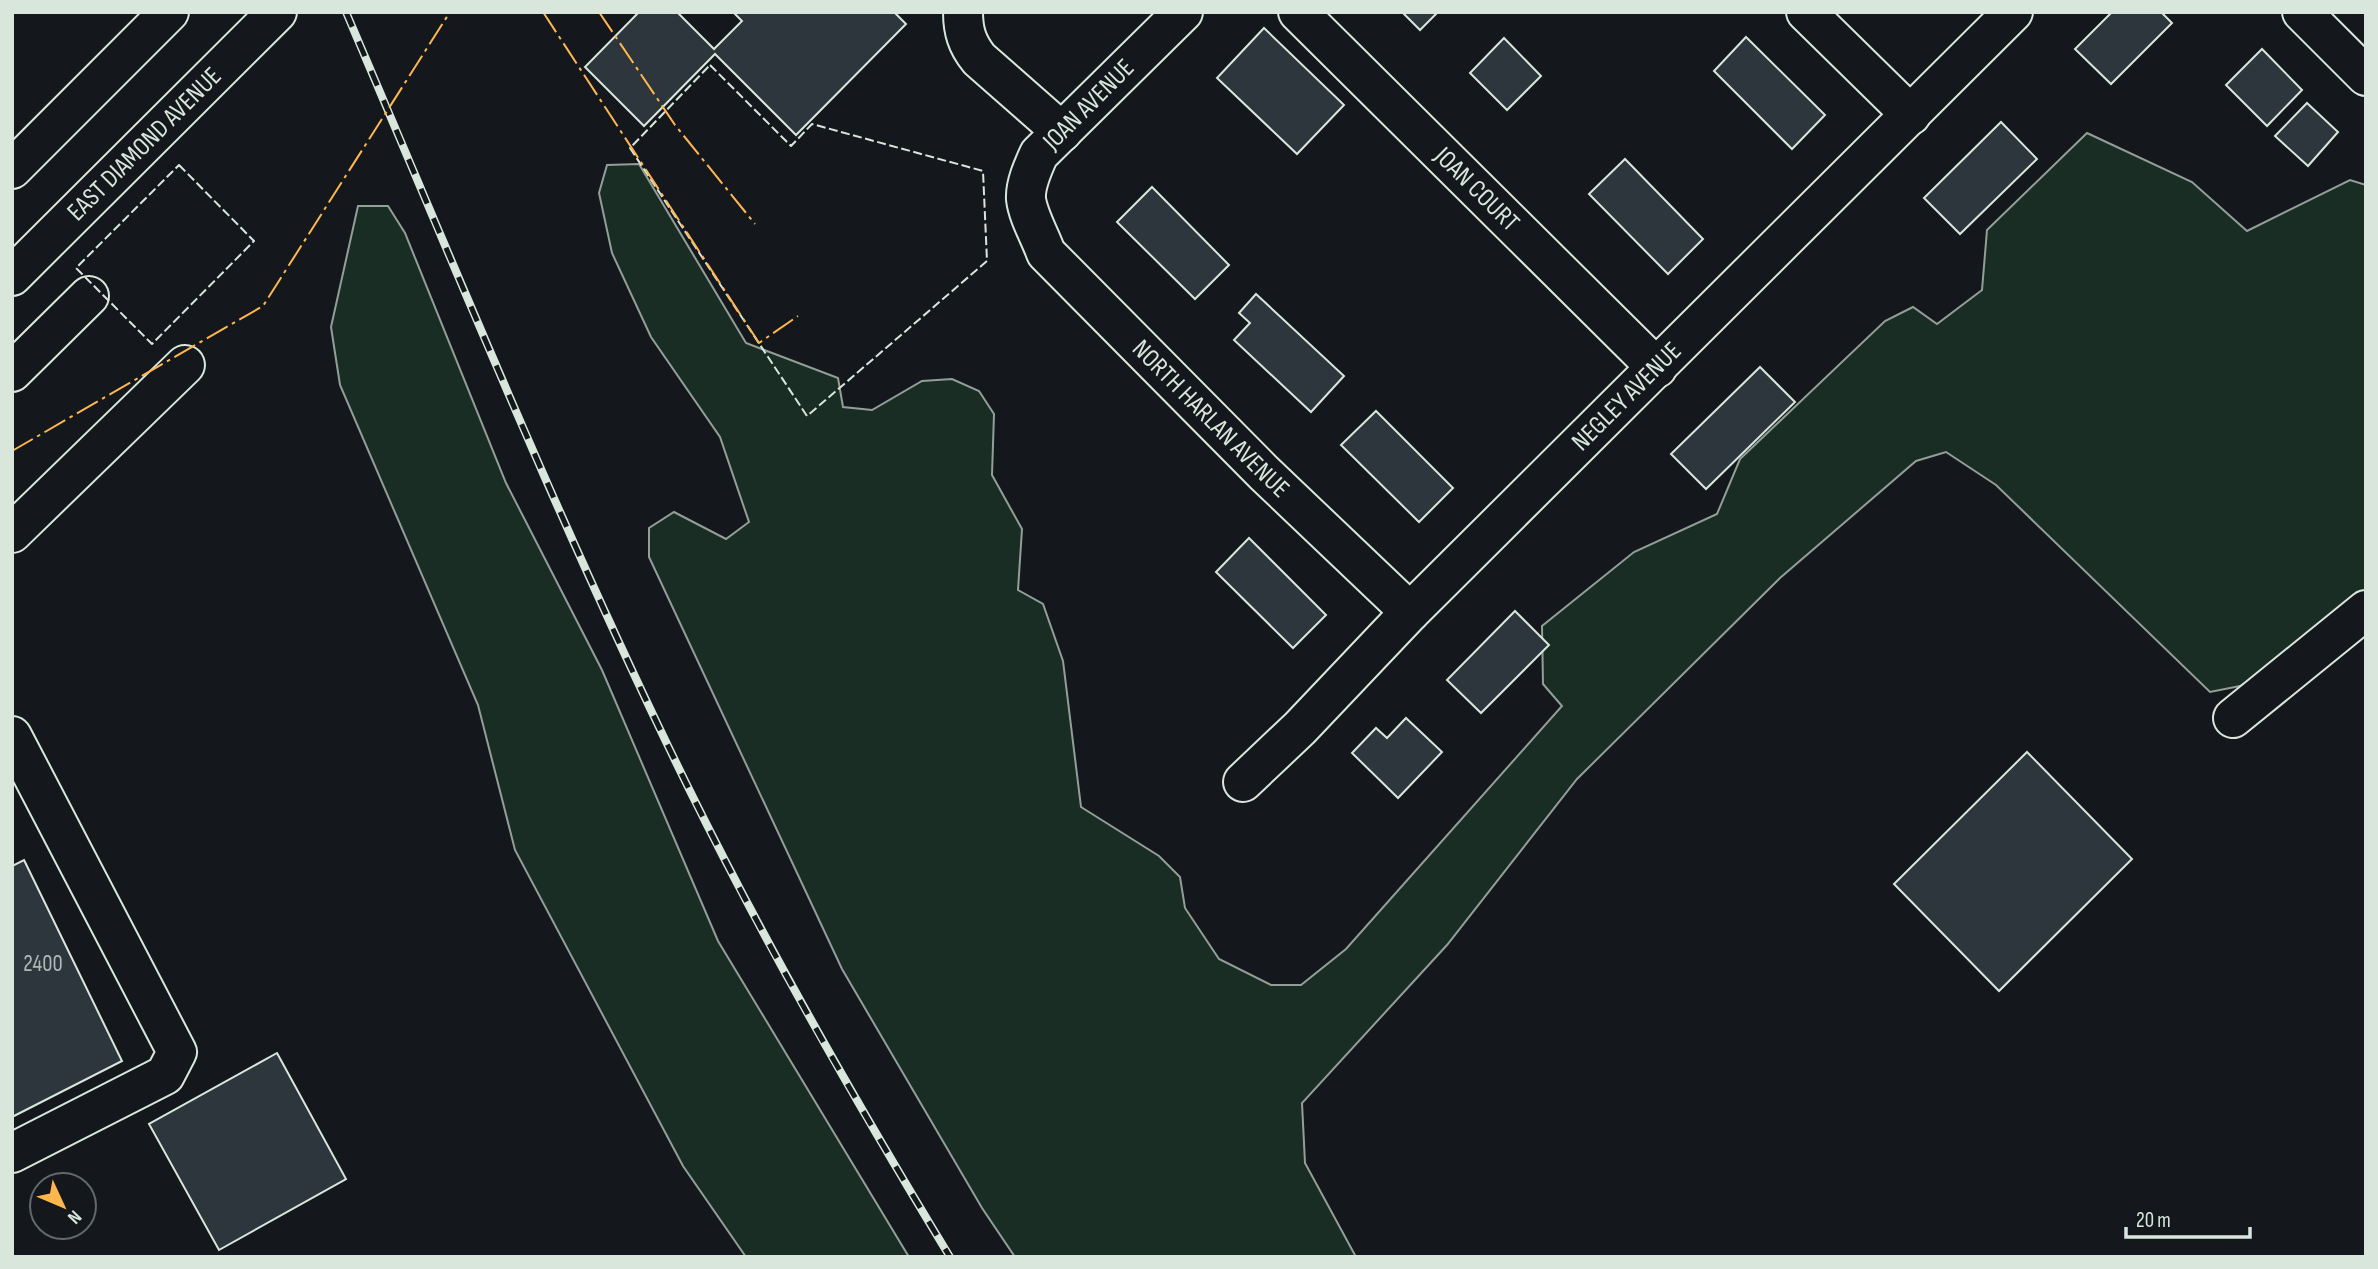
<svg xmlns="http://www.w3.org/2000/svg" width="2378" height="1269" font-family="'Sofia Sans Condensed',sans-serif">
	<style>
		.green { fill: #1a2d24; stroke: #939e99; stroke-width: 2 }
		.building { fill: #2c363c; stroke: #d8e6dc; stroke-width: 2 }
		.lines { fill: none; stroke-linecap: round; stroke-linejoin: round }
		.minor-casing { stroke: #d8e6dc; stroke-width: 42 }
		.major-casing { stroke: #d8e6dc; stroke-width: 42 }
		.minor { stroke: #14181c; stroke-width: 38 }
		.major { stroke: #14181c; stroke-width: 38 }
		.rail-casing { stroke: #d8e6dc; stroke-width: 8 }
		.rail { stroke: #14181c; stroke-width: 5; stroke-dasharray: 16; stroke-linecap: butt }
		.fence { stroke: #d8e6dc; stroke-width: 2; stroke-dasharray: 9 3.5; stroke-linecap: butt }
		.power { stroke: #ffb74d; stroke-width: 2; stroke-dasharray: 24 5 3.5 5; stroke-linecap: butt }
		.labels { text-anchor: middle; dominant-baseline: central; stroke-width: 5; stroke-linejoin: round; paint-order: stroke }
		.number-label { font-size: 23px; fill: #adbab4 }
		.street-label { font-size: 26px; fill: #d8e6dc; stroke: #14181c }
	</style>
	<rect width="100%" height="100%" fill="#14181c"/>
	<g class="green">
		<polygon points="2087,133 2192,182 2247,231 2350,180 2366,185 2366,593 2317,642 2240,686 2210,692 1996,485 1946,452 1916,461 1780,578 1577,779 1447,945 1302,1103 1305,1163 1356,1257 1015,1257 982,1208 842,969 649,557 649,528 674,512 726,539 749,522 720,437 651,337 612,253 599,193 607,165 639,164 746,343 838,378 843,407 872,410 922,381 952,379 979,391 994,414 992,475 1022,529 1018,590 1043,604 1063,661 1081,807 1159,856 1180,877 1185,908 1219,959 1271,985 1301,985 1346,949 1562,706 1543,684 1542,626 1634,552 1717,514 1740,459 1885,321 1913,307 1937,324 1982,290 1987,230"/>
		<polygon points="358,206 388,206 405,233 506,483 602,670 718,941 909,1257 746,1257 683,1166 515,850 478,705 340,385 331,327"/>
	</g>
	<g class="building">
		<polygon points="639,12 677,12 714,49 742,21 733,12 894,12 906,24 796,135 715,54 644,126 585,67"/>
		<polygon points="1402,12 1438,12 1420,30"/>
		<polygon points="2112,12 2161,12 2172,23 2111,84 2075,49"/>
		<polygon points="1264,28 1344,105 1297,154 1217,78"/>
		<polygon points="1746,37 1825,115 1792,149 1714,71"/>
		<polygon points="1504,38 1541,76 1507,110 1470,73"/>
		<polygon points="2262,49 2302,90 2267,126 2226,85"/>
		<polygon points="2307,103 2338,132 2308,166 2275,136"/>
		<polygon points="2001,122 2037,159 1960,234 1924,198"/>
		<polygon points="1625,159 1703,239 1668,274 1589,194"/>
		<polygon points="1152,187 1229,265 1195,299 1117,222"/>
		<polygon points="1256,294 1344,376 1311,412 1234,340 1250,323 1239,313"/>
		<polygon points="1760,367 1795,402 1706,489 1671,454"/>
		<polygon points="1376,411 1453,488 1419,522 1341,445"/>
		<polygon points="1249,538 1326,615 1293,648 1216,572"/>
		<polygon points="1515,611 1549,645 1481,713 1447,680"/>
		<polygon points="1406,718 1442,752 1398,798 1352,753 1376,728 1387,738"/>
		<polygon points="2027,752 2132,859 1999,991 1894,884"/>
		<polygon points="24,860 122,1061 12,1117 12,866"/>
		<polygon points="277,1053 346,1179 219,1250 149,1124"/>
	</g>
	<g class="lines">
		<g class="minor-casing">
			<g id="minor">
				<path d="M963 12C963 31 967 44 979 59L1062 132"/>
				<path id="s1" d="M1183 12 1039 154C1033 167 1025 185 1026 199 1028 216 1040 236 1046 253L1264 473 1410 612"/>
				<path id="s2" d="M1298 12 1657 368"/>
				<polyline points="1806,12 1911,115"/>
				<polyline points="2302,12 2366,76"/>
				<polyline points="12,372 89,296"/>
				<polyline points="12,533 185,365"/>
				<polyline points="2233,718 2366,610"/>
				<polyline points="12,736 177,1052 165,1075 12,1153"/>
				<path id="s3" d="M1243 782 1300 728 1410 612 2013 12"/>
			</g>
		</g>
		<g class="major-casing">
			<g id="major">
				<polyline points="12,169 169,12"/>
				<path id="s4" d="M12 276 277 12"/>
			</g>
		</g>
		<use href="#minor" class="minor"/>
		<use href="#major" class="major"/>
		<g class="rail-casing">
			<path id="rail" d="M346 12C457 272 564 535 689 789 768 949 857 1104 950 1257"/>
		</g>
		<use href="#rail" class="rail"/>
		<g class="fence">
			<polygon points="710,65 791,146 812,124 983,171 987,261 807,416 630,148"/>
			<polygon points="179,165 254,241 152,344 76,268"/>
		</g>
		<g class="power">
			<polyline points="543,12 759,343 798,316"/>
			<polyline points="599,12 675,125 755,224"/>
			<polyline points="12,451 263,306 450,12"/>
		</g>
	</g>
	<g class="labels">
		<g class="number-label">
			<text x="43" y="964">2400</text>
		</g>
		<g class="street-label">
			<text transform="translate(1089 105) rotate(-45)">JOAN AVENUE</text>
			<text stroke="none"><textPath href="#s4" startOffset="187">EAST DIAMOND AVENUE</textPath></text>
			<text stroke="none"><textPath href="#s2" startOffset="252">JOAN COURT</textPath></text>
			<text stroke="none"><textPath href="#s3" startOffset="544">NEGLEY AVENUE</textPath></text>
			<text stroke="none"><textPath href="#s1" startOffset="541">NORTH HARLAN AVENUE</textPath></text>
		</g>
	</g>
	<rect width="2378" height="1269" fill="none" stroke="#d8e6dc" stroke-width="28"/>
	<g transform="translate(63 1206) rotate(134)"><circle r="33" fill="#14181c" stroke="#626a69" stroke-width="2"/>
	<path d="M0-5L12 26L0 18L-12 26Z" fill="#ffb74d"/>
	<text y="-10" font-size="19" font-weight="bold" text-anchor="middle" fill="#d8e6dc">N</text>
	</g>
	<path d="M2126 1227v10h124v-10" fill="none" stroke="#d8e6dc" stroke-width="3.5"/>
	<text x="2136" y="1227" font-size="21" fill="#d8e6dc" stroke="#14181c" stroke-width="5" paint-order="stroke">20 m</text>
</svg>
